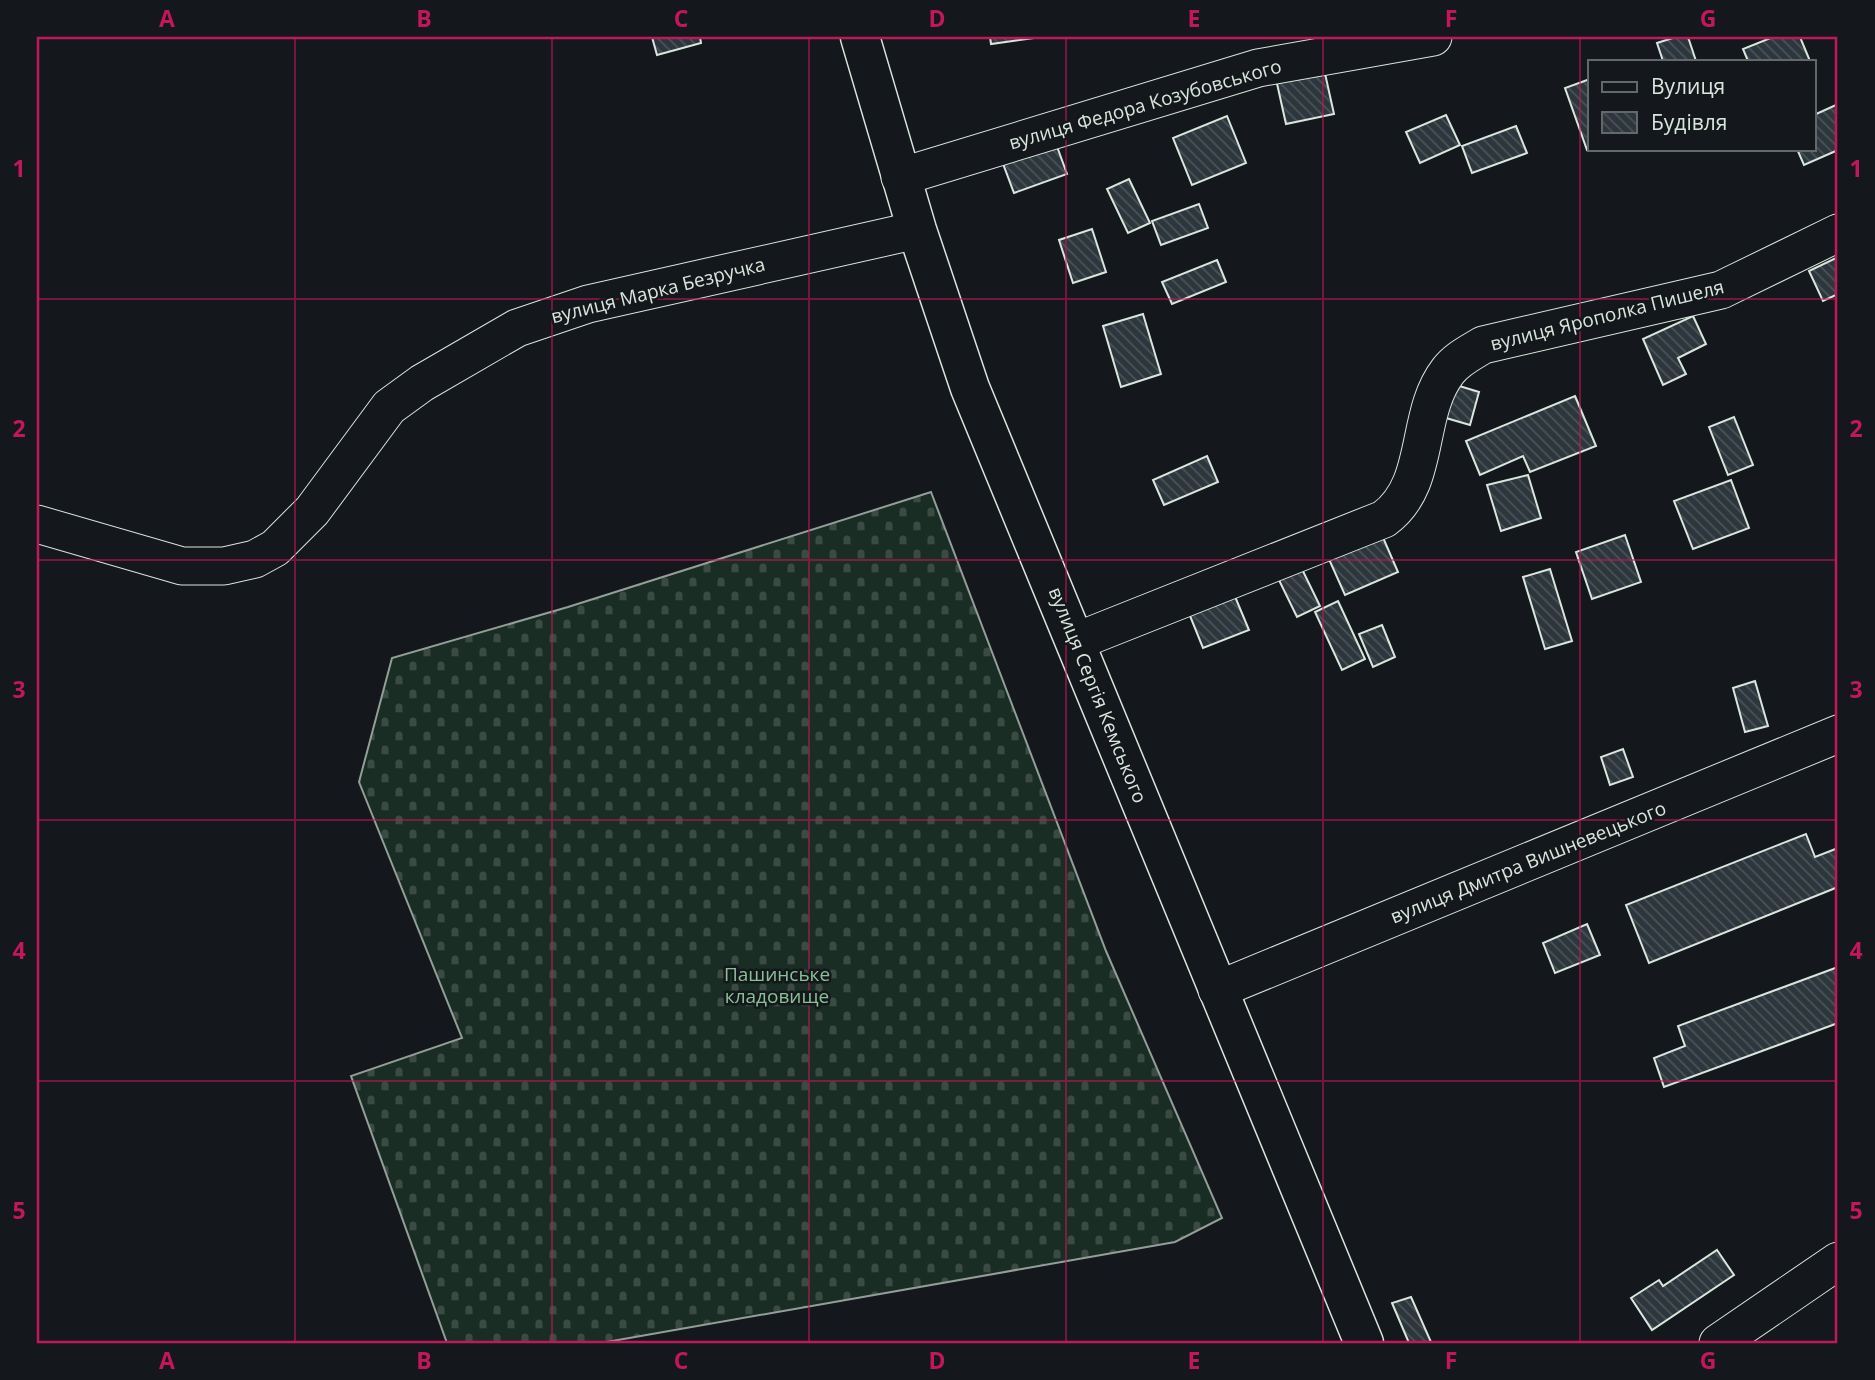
<svg xmlns="http://www.w3.org/2000/svg" width="1875" height="1380" font-family="'Open Sans',sans-serif">
	<style>
		.cemetery { fill: url(#cemetery-stones); stroke: #939e99; stroke-width: 2 }
		.building { fill: url(#building-back-hatch); stroke: #d8e6dc; stroke-width: 2 }
		.lines { fill: none; stroke-linecap: round; stroke-linejoin: round }
		.minor-casing { stroke: #d8e6dc; stroke-width: 39 }
		.highway-casing { stroke: #d8e6dc; stroke-width: 41 }
		.minor { stroke: #14181c; stroke-width: 37 }
		.highway { stroke: #14181c; stroke-width: 38 }
		.grid { fill: none; stroke: #c2185b; stroke-width: 2; stroke-opacity: 0.55 }
		.labels { text-anchor: middle; dominant-baseline: central; stroke-width: 5; stroke-linejoin: round; paint-order: stroke }
		.street-label { font-size: 19px; fill: #d8e6dc; stroke: #14181c }
		.park-label { font-size: 19px; fill: #8ac095; stroke: #14181c }
		.neatline { fill: none; stroke: #c2185b; stroke-width: 2.5 }
		.grid-label { font-size: 23px; text-anchor: middle; font-weight: bold; fill: #c2185b }
	</style>
	<defs>
		<pattern id="cemetery-stones" width="16" height="16" patternUnits="userSpaceOnUse" patternTransform="scale(1.75)"><rect width="16" height="16" fill="#1a2d24"/><path d="M2 7V4a2 2 0 0 1 4 0v3zM10 15v-3a2 2 0 0 1 4 0v3z" fill="#3b4b43"/></pattern>
		<pattern id="building-back-hatch" width="6" height="6" patternUnits="userSpaceOnUse" patternTransform="scale(1.75)"><rect width="6" height="6" fill="#2c363c"/><path d="M-1 5l2 2M0 0l6 6M5-1l2 2" fill="none" stroke="#4a5358"/></pattern>
	</defs>
	<rect width="100%" height="100%" fill="#14181c"/>
	<polygon class="cemetery" points="931,492 1106,951 1222,1218 1175,1242 601,1343 447,1343 351,1076 462,1038 359,782 392,658 568,607"/>
	<g class="building">
		<polygon points="652,37 700,37 701,43 657,55"/>
		<polygon points="990,37 1035,37 1035,38 991,44"/>
		<polygon points="1676,37 1688,37 1696,61 1663,61 1657,43"/>
		<polygon points="1773,37 1800,37 1810,61 1748,61 1743,49"/>
		<polygon points="1324,69 1334,114 1286,124 1276,79"/>
		<polygon points="1590,79 1590,149 1587,150 1565,88"/>
		<polygon points="1838,104 1838,150 1804,165 1797,149 1814,149 1814,115"/>
		<polygon points="1446,115 1460,145 1420,163 1406,132"/>
		<polygon points="1227,116 1246,163 1192,185 1173,138"/>
		<polygon points="1516,126 1527,153 1472,173 1462,146"/>
		<polygon points="1055,141 1067,174 1014,193 1002,161"/>
		<polygon points="1129,179 1150,223 1128,233 1107,189"/>
		<polygon points="1199,204 1208,228 1161,245 1152,221"/>
		<polygon points="1092,229 1106,272 1073,283 1059,240"/>
		<polygon points="1838,257 1838,294 1823,301 1809,271"/>
		<polygon points="1217,260 1226,282 1172,304 1162,282"/>
		<polygon points="1143,314 1161,374 1121,387 1103,326"/>
		<polygon points="1693,316 1706,344 1678,358 1686,374 1663,385 1643,339"/>
		<polygon points="1456,385 1479,392 1470,425 1446,418"/>
		<polygon points="1575,396 1596,446 1530,472 1523,456 1480,475 1466,441"/>
		<polygon points="1734,417 1753,465 1728,475 1709,427"/>
		<polygon points="1207,456 1218,482 1164,505 1153,480"/>
		<polygon points="1528,475 1541,518 1501,531 1487,485"/>
		<polygon points="1731,480 1749,528 1693,549 1674,501"/>
		<polygon points="1381,533 1398,572 1345,595 1328,557"/>
		<polygon points="1625,535 1641,582 1592,599 1576,552"/>
		<polygon points="1299,563 1320,606 1297,617 1276,574"/>
		<polygon points="1550,569 1572,641 1545,649 1523,577"/>
		<polygon points="1231,587 1249,630 1203,648 1186,606"/>
		<polygon points="1338,601 1365,659 1342,670 1315,612"/>
		<polygon points="1382,625 1395,657 1373,667 1359,634"/>
		<polygon points="1755,681 1768,726 1745,732 1733,688"/>
		<polygon points="1623,749 1633,777 1610,785 1601,757"/>
		<polygon points="1806,834 1815,857 1838,848 1838,887 1649,963 1626,905"/>
		<polygon points="1587,924 1600,955 1555,973 1543,943"/>
		<polygon points="1838,967 1838,1023 1664,1087 1654,1058 1685,1046 1678,1026"/>
		<polygon points="1717,1250 1734,1275 1652,1330 1631,1298 1659,1280 1663,1286"/>
		<polygon points="1411,1297 1431,1342 1427,1343 1409,1343 1392,1303"/>
	</g>
	<g class="lines">
		<g class="minor-casing">
			<g id="minor">
				<polyline points="900,177 1258,68 1433,37"/>
				<polyline points="37,524 182,566 224,566 255,559 275,548 312,511 389,407 422,383 517,328 588,304 917,230"/>
				<path d="M1077 641 1384 519C1432 484 1414 415 1448 371 1457 359 1470 353 1483 345L1721 290 1838 233"/>
				<polyline points="1217,990 1838,734"/>
				<polyline points="1718,1343 1838,1261"/>
			</g>
		</g>
		<g class="highway-casing">
			<polyline id="highway" points="860,37 917,230 970,388 1364,1343"/>
		</g>
		<use href="#minor" class="minor"/>
		<use href="#highway" class="highway"/>
	</g>
	<path class="grid" d="M295 37V1343M552 37V1343M809 37V1343M1066 37V1343M1323 37V1343M1580 37V1343M37 299H1838M37 560H1838M37 820H1838M37 1081H1838"/>
	<g class="labels">
		<g class="street-label">
			<text transform="translate(1145 104) rotate(-16)">вулиця Федора Козубовського</text>
			<text transform="translate(658 290) rotate(-14)">вулиця Марка Безручка</text>
			<text transform="translate(1607 315) rotate(-14)">вулиця Ярополка Пишеля</text>
			<text transform="translate(1098 695) rotate(68)">вулиця Сергія Кемського</text>
			<text transform="translate(1528 862) rotate(-22)">вулиця Дмитра Вишневецького</text>
		</g>
		<g class="park-label">
			<text x="777" y="974">Пашинське<tspan x="777" dy="22">кладовище</tspan></text>
		</g>
	</g>
	<rect width="1875" height="1380" fill="none" stroke="#14181c" stroke-width="77"/>
	<rect x="1588" y="60" width="228" height="91" fill="#14181c" stroke="#626a69" stroke-width="2"/>
	<rect x="1602" y="82" width="35" height="10" fill="#14181c" stroke="#626a69" stroke-width="2"/>
	<text x="1651" y="94" font-size="21" fill="#d8e6dc">Вулиця</text>
	<rect x="1602" y="112" width="35" height="21" fill="url(#building-back-hatch)" stroke="#626a69" stroke-width="2"/>
	<text x="1651" y="130" font-size="21" fill="#d8e6dc">Будівля</text>
	<rect x="38" y="38" width="1798" height="1304" class="neatline"/>
	<g class="grid-label">
		<text x="167" y="27">A</text>
		<text x="424" y="27">B</text>
		<text x="681" y="27">C</text>
		<text x="937" y="27">D</text>
		<text x="1194" y="27">E</text>
		<text x="1451" y="27">F</text>
		<text x="1708" y="27">G</text>
		<text x="19" y="177">1</text>
		<text x="1856" y="177">1</text>
		<text x="19" y="437">2</text>
		<text x="1856" y="437">2</text>
		<text x="19" y="698">3</text>
		<text x="1856" y="698">3</text>
		<text x="19" y="959">4</text>
		<text x="1856" y="959">4</text>
		<text x="19" y="1219">5</text>
		<text x="1856" y="1219">5</text>
		<text x="167" y="1369">A</text>
		<text x="424" y="1369">B</text>
		<text x="681" y="1369">C</text>
		<text x="937" y="1369">D</text>
		<text x="1194" y="1369">E</text>
		<text x="1451" y="1369">F</text>
		<text x="1708" y="1369">G</text>
	</g>
</svg>
